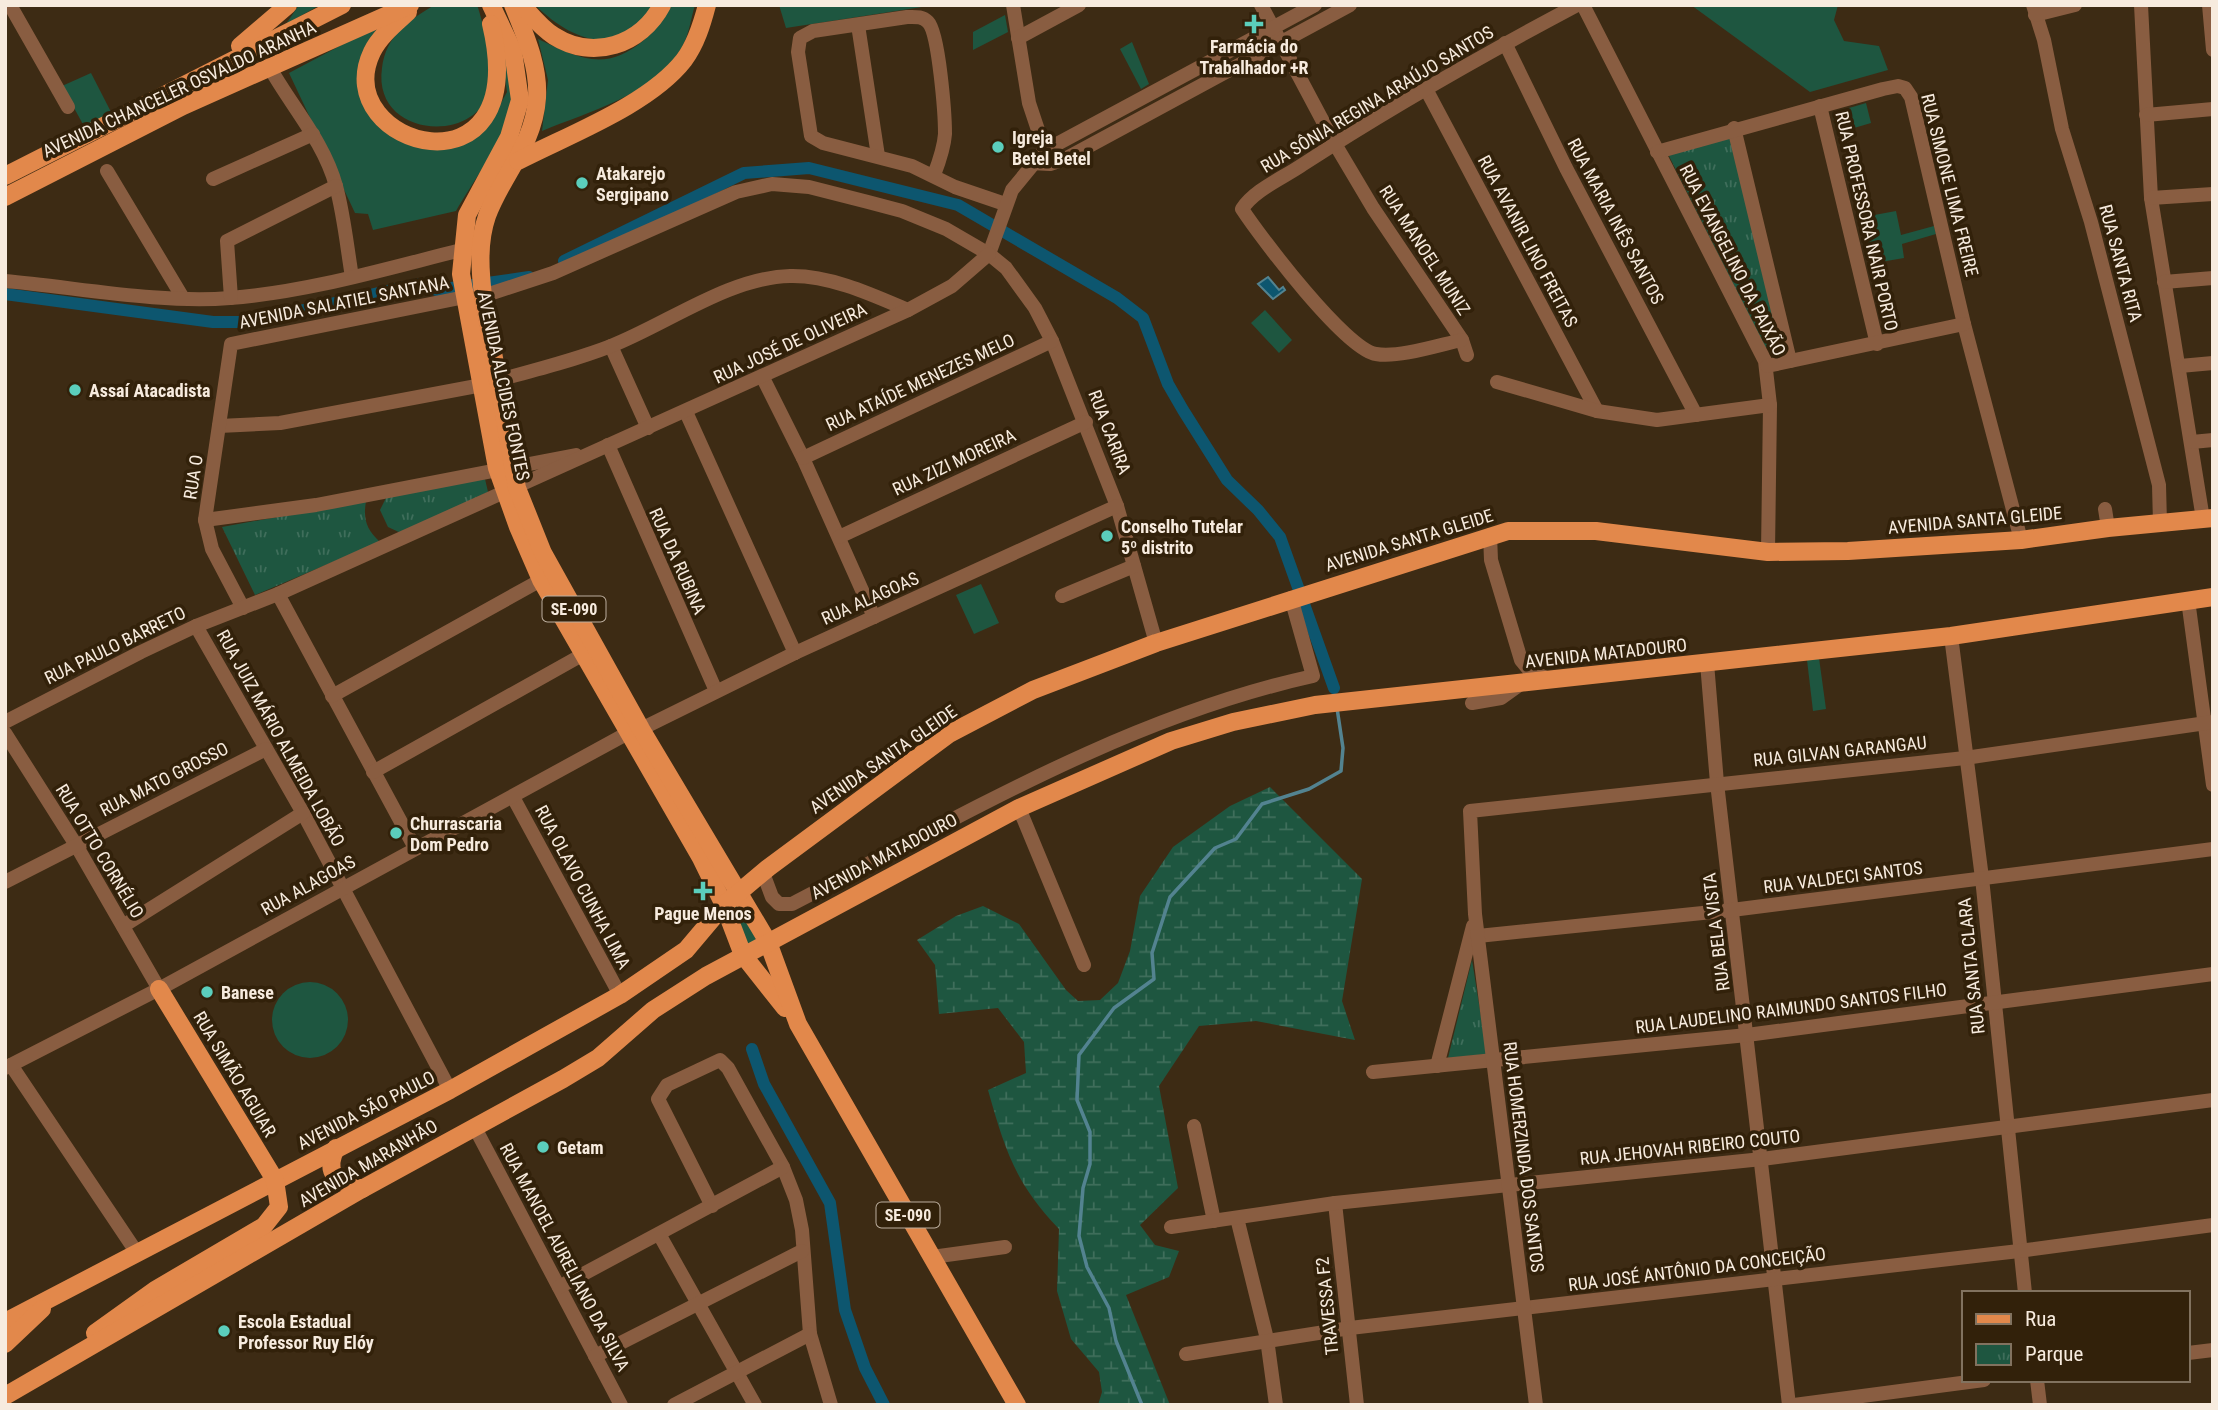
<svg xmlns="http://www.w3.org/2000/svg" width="2218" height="1410" font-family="'Roboto Condensed',sans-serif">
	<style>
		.grass { fill: #1e5640 }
		.wetland { fill: url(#wetland-marsh) }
		.park { fill: url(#park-tufts) }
		.water { fill: #0d566f; stroke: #538390; stroke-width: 2 }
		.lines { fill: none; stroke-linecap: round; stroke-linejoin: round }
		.stream { stroke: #538390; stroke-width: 3.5 }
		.canal { stroke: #0d566f; stroke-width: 12 }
		.minor { stroke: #895d41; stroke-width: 14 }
		.major { stroke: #e2884b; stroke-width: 18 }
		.poi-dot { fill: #5bcebc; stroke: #32210a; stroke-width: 2.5 }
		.labels { text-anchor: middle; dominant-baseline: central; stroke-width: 7; stroke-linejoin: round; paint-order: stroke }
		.shield { fill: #32210a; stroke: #bcae9e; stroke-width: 2 }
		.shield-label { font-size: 16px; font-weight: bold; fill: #f7ebde }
		.poi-label { font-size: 18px; font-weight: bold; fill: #f7ebde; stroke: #32210a; text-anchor: start }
		.street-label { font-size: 18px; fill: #f7ebde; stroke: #32210a }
	</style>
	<defs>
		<pattern id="wetland-marsh" width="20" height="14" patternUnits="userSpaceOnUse" patternTransform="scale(1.75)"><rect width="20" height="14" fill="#1e5640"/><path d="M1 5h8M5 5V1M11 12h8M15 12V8" fill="none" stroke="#3f6e5b"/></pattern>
		<pattern id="park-tufts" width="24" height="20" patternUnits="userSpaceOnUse" patternTransform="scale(1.75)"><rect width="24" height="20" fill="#1e5640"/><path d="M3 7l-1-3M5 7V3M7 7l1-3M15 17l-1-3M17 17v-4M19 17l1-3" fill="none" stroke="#3f6e5b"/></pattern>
	</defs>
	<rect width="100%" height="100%" fill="#3d2b14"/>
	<g class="grass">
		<polygon points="299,5 320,5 286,24"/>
		<path d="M435 5H477C484 24 494 70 489 90 477 145 372 138 382 68 386 36 408 20 435 5Z"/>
		<path d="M535 5H658L653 15 609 42C578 39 558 27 535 5Z"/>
		<path d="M669 5H695C691 18 689 35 682 47 654 95 590 111 542 131L548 80 538 39C579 58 605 73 644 40 655 31 664 20 669 5Z"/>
		<polygon points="779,5 935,5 786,28"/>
		<polygon points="1691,5 1838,5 1834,20 1844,41 1879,46 1888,70 1810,92"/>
		<polygon points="1005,15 1008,32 973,50 973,32"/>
		<path d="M379 25 366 47 359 72 364 96 395 135 415 146 440 148 489 125 507 92 499 40C506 57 514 74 514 93 513 129 474 179 456 211L373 230 368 214 355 213 289 73Z"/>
		<polygon points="1132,42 1149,84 1141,89 1120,49"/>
		<polygon points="91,73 111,112 85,128 62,86"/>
		<polygon points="1866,103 1871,123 1837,133 1832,113"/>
		<polygon points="1896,211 1901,235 1934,226 1936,234 1902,244 1904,258 1869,264 1858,218"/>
		<polygon points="1265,310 1292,340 1279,353 1251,323"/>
		<polygon points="981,584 999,623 974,634 956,595"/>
		<polygon points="1819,658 1826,709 1813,711 1807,660"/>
		<polygon points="738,903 758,943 747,949 730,908"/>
		<circle cx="310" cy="1020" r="38"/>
	</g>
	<path class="wetland" d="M1270 787 1362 879 1342 1001 1355 1040 1256 1021 1199 1026 1159 1086 1178 1188 1140 1225 1155 1245 1179 1251 1169 1277 1126 1295 1170 1405H1098L1102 1392 1099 1372 1071 1339 1057 1291 1059 1229C1015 1183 1005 1150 988 1090L1026 1073 1024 1042 998 1008 939 1014 935 965 917 940 956 916 983 906 1019 924 1066 990 1078 1001 1100 1000 1118 983 1130 951 1140 896 1173 847 1230 806Z"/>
	<g class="park">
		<polygon points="1731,137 1781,341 1775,351 1765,347 1668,154"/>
		<polygon points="485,479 488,492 401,533 388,527 380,510 387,496"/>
		<path d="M366 501C363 519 366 529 380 542L255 595 222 527Z"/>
		<polygon points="1472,960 1487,1054 1448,1058"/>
	</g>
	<polygon class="water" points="1268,277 1279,290 1283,287 1285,290 1273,299 1258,284"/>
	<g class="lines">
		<polyline class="stream" points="1142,1405 1116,1341 1109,1308 1087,1267 1079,1236 1083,1188 1090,1164 1090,1132 1077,1100 1079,1055 1114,1008 1154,979 1152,953 1170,897 1215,848 1236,839 1262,804 1309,789 1341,771 1343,748 1337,708"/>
		<g class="canal">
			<polyline points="564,261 744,173 809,168 958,205 1117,298 1143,318 1168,384 1183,410 1227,480 1258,510 1280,537 1334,688"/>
			<polyline points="5,294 213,322 251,322 418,284 437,290 529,277"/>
			<polyline points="752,1049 764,1084 830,1203 845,1310 865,1368 884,1405"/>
		</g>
		<g class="minor">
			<polyline points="10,5 68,107"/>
			<polyline points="1013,5 1029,103 1047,157"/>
			<polyline points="1261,5 1335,144 1373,208 1462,340 1467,355"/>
			<polyline points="1583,5 1765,361 1770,405 1768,552"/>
			<polyline points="2033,5 2044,40 2062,129 2091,222 2159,485 2160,523"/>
			<polyline points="2141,5 2151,198 2203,519"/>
			<polyline points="2209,5 2213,50"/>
			<polyline points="2035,15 2075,5"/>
			<polyline points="858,25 878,156"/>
			<polyline points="1018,38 1079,5"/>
			<polyline points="1505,43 1566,168 1696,415"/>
			<path d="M270 68C292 107 324 142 336 186 344 215 347 247 352 277"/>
			<polyline points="1426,89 1597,411"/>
			<polyline points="1820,106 1877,344"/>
			<polyline points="2146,115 2213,109"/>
			<polyline points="1734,128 1790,361"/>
			<polyline points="1657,152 1883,89 1898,86 1905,88 1911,97 1964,324 2021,540"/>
			<polyline points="1031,163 1050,164 1065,159 1350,5"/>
			<polyline points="107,171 183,298"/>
			<path d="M934 175C939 162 944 148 945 134 945 115 939 33 928 22 922 16 915 17 907 17L813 31 800 38 798 52 811 136 823 143 912 166 955 187 1005 204"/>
			<polyline points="213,179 313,134"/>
			<polyline points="2151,198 2213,194"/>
			<polyline points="989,254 1012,190 1044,151 1315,5"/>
			<path d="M5 281C74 287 162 304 230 298 308 292 385 269 461 250"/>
			<polyline points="2164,282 2213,278"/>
			<polyline points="483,296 553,273 736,192 772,184 809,187 868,202 902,211 946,229 989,254 1006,268 1035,308 1052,341 1117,506 1156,643"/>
			<polyline points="231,298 227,241 336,186"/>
			<path d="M1462 340C1439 345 1399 358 1376 354 1346 350 1261 238 1242 209 1254 190 1283 178 1302 165 1391 107 1483 55 1577 5"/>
			<polyline points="611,346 648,428"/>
			<polyline points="1767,366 1964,324"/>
			<polyline points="2180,366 2213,363"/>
			<polyline points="762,376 803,458 874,617"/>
			<path d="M498 380C536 370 575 360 611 346 667 324 730 277 790 276 830 275 873 295 908 310"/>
			<polyline points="1497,382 1597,411 1657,420 1770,405"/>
			<polyline points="686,412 795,653"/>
			<polyline points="219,426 280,423 482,385"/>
			<polyline points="2192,442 2213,440"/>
			<polyline points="608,445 716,691"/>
			<polyline points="803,458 1052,341"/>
			<polyline points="2105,509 2108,528"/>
			<polyline points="205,520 316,505 576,455"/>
			<polyline points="1490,535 1491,560 1521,660 1530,671 1546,678"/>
			<polyline points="839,537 1086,422"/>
			<polyline points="278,594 415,848"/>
			<polyline points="1062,596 1134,566"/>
			<polyline points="2188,600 2213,785"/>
			<polyline points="243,608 212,549 205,520 231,344 465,297"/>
			<polyline points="196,626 303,813 450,1090"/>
			<polyline points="1951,636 1982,878 2025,1293"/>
			<polyline points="1707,663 1717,783 1789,1405"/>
			<polyline points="332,696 541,580"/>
			<polyline points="1472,703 1501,698 1522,683"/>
			<polyline points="5,722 141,652 196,626 278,594 908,310 952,286 989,254"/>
			<polyline points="641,729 795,653 1117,506"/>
			<polyline points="5,733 76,845 159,989"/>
			<polyline points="373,772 582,655"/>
			<polyline points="513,797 620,995"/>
			<polyline points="1019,808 1084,965"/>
			<path d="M763 873 772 897 779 904H792C960 817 1127 717 1313 676L1291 598"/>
			<polyline points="5,882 266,749"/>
			<polyline points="123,926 303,813"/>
			<polyline points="1478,936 1732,910 2213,849"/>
			<polyline points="11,1065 137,1253"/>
			<polyline points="1437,1066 1473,926"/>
			<polyline points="5,1068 159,989 628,733"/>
			<polyline points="1373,1072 1747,1035 2213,974"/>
			<polyline points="474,1126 621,1405"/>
			<polyline points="1194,1126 1214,1221"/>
			<polyline points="1335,1203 1357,1405"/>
			<polyline points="712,1206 658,1099 667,1085 720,1060 728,1068 783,1167 796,1200 802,1230 810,1334 831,1405"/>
			<polyline points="1237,1218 1267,1339 1276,1405"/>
			<polyline points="1171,1227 1335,1203 1762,1159 2213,1100"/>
			<polyline points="659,1234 755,1405"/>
			<polyline points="932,1257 1005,1247"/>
			<polyline points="559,1287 783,1167"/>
			<polyline points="2188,1353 2213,1350"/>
			<polyline points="1186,1354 1350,1328 2019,1251 2213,1225"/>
			<polyline points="595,1356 802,1251"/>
			<polyline points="2037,1380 2040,1405"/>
			<polyline points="674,1405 810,1334"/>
			<polyline points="1536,1405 1475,914 1470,811 1965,758 2213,722"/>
			<polyline points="1794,1405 1984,1380"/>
		</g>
		<g class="major">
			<polyline points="491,5 513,51 520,100 509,137 467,215 461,274 497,468 518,527 541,580 701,858 724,905 743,955 785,1008"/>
			<path d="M513 5C525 35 539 65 537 98 534 145 502 175 487 216 478 242 480 270 483 296L517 488 543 553 641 729 768 942 798 1024 1017 1405"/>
			<path d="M522 5C532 16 541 28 554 36 593 61 641 45 662 5"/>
			<path d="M408 12C395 24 380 36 372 52 327 147 534 204 491 24"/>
			<polyline points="240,46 288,5"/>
			<path d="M518 161C568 135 649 105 684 60 696 44 702 24 707 5"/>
			<polyline points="5,176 342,5"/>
			<polyline points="5,197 183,106 410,5"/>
			<path d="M336 1148C323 1175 338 1182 362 1189"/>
			<polyline points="5,1322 450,1090 620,995 686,950 724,905 768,868 949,734 1033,690 1156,643 1508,531 1596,531 1768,552 1848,551 2021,540 2108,528 2213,518"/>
			<polyline points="95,1333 155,1290 264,1226 279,1207 275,1180 159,989"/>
			<polyline points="5,1344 42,1309"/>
			<polyline points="5,1396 362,1189 563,1079 598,1058 653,1010 706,976 1019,808 1171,741 1233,722 1315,705 1951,636 2213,597"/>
		</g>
	</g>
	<g class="poi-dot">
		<path d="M1250.5 13.5h7v7h7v7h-7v7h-7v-7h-7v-7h7z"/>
		<circle cx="998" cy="147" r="7"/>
		<circle cx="582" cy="183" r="7"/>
		<circle cx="75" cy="390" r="7"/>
		<circle cx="1107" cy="536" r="7"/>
		<circle cx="396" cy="833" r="7"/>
		<path d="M699.5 880.5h7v7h7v7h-7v7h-7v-7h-7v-7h7z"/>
		<circle cx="207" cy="992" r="7"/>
		<circle cx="543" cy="1147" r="7"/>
		<circle cx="224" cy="1331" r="7"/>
	</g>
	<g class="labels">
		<g class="shield">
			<rect x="542.5" y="596.5" width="63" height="25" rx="5"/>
			<rect x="876.5" y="1202.5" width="63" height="25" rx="5"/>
		</g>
		<g class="shield-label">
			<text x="574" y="609">SE-090</text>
			<text x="908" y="1215">SE-090</text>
		</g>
		<g class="poi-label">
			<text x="1254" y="46" text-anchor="middle">Farmácia do<tspan x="1254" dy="21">Trabalhador +R</tspan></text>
			<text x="1012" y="137">Igreja<tspan x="1012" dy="21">Betel Betel</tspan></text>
			<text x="596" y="173">Atakarejo<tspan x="596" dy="21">Sergipano</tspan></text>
			<text x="89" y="390">Assaí Atacadista</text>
			<text x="1121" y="526">Conselho Tutelar<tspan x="1121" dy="21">5º distrito</tspan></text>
			<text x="410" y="823">Churrascaria<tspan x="410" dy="21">Dom Pedro</tspan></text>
			<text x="703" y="913" text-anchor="middle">Pague Menos</text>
			<text x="221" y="992">Banese</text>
			<text x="557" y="1147">Getam</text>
			<text x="238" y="1321">Escola Estadual<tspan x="238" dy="21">Professor Ruy Elóy</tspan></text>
		</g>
		<g class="street-label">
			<text transform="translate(179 89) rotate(-25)">AVENIDA CHANCELER OSVALDO ARANHA</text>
			<text transform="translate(1377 99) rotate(-31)">RUA SÔNIA REGINA ARAÚJO SANTOS</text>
			<text transform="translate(1950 185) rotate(76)">RUA SIMONE LIMA FREIRE</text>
			<text transform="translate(1616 221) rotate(62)">RUA MARIA INÊS SANTOS</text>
			<text transform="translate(1867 221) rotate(77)">RUA PROFESSORA NAIR PORTO</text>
			<text transform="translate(1528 241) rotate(62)">RUA AVANIR LINO FREITAS</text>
			<text transform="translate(1425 250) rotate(57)">RUA MANOEL MUNIZ</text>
			<text transform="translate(1733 260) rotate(63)">RUA EVANGELINO DA PAIXÃO</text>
			<text transform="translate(2121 263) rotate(75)">RUA SANTA RITA</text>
			<text transform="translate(344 302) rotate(-11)">AVENIDA SALATIEL SANTANA</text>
			<text transform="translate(790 343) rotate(-25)">RUA JOSÉ DE OLIVEIRA</text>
			<text transform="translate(920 382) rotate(-25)">RUA ATAÍDE MENEZES MELO</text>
			<text transform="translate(504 386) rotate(78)">AVENIDA ALCIDES FONTES</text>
			<text transform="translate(1110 432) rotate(69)">RUA CARIRA</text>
			<text transform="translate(954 462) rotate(-25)">RUA ZIZI MOREIRA</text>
			<text transform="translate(193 477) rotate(-81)">RUA O</text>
			<text transform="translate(1975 520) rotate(-5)">AVENIDA SANTA GLEIDE</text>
			<text transform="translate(1409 540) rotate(-17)">AVENIDA SANTA GLEIDE</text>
			<text transform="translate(678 561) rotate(66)">RUA DA RUBINA</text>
			<text transform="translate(870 598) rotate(-24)">RUA ALAGOAS</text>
			<text transform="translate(115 645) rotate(-26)">RUA PAULO BARRETO</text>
			<text transform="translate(1606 653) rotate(-6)">AVENIDA MATADOURO</text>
			<text transform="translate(281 738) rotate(61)">RUA JUIZ MÁRIO ALMEIDA LOBÃO</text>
			<text transform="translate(1840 751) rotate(-6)">RUA GILVAN GARANGAU</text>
			<text transform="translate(883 759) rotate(-35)">AVENIDA SANTA GLEIDE</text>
			<text transform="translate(164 779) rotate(-27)">RUA MATO GROSSO</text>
			<text transform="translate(100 851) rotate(59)">RUA OTTO CORNÉLIO</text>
			<text transform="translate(884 856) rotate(-28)">AVENIDA MATADOURO</text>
			<text transform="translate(1843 877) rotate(-7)">RUA VALDECI SANTOS</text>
			<text transform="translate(308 885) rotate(-29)">RUA ALAGOAS</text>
			<text transform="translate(583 887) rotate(62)">RUA OLAVO CUNHA LIMA</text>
			<text transform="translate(1716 932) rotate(-97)">RUA BELA VISTA</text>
			<text transform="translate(1971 966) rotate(-96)">RUA SANTA CLARA</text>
			<text transform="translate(1791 1008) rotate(-7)">RUA LAUDELINO RAIMUNDO SANTOS FILHO</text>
			<text transform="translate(235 1074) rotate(59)">RUA SIMÃO AGUIAR</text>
			<text transform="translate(366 1110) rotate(-27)">AVENIDA SÃO PAULO</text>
			<text transform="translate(1690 1147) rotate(-6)">RUA JEHOVAH RIBEIRO COUTO</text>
			<text transform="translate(1524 1157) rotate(83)">RUA HOMERZINDA DOS SANTOS</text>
			<text transform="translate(368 1163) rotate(-30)">AVENIDA MARANHÃO</text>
			<text transform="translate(565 1257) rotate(62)">RUA MANOEL AURELIANO DA SILVA</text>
			<text transform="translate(1697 1269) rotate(-7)">RUA JOSÉ ANTÔNIO DA CONCEIÇÃO</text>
			<text transform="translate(1327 1306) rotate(-96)">TRAVESSA F2</text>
		</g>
	</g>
	<rect width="2218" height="1410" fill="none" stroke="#f7ebde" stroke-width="14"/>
	<rect x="1962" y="1291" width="228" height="91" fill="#32210a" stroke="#81725f" stroke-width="2"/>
	<rect x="1976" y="1314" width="35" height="10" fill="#e2884b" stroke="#81725f" stroke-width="2"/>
	<text x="2025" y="1326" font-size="21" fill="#f7ebde">Rua</text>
	<rect x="1976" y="1344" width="35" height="21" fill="url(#park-tufts)" stroke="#81725f" stroke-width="2"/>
	<text x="2025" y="1361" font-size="21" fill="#f7ebde">Parque</text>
</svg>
